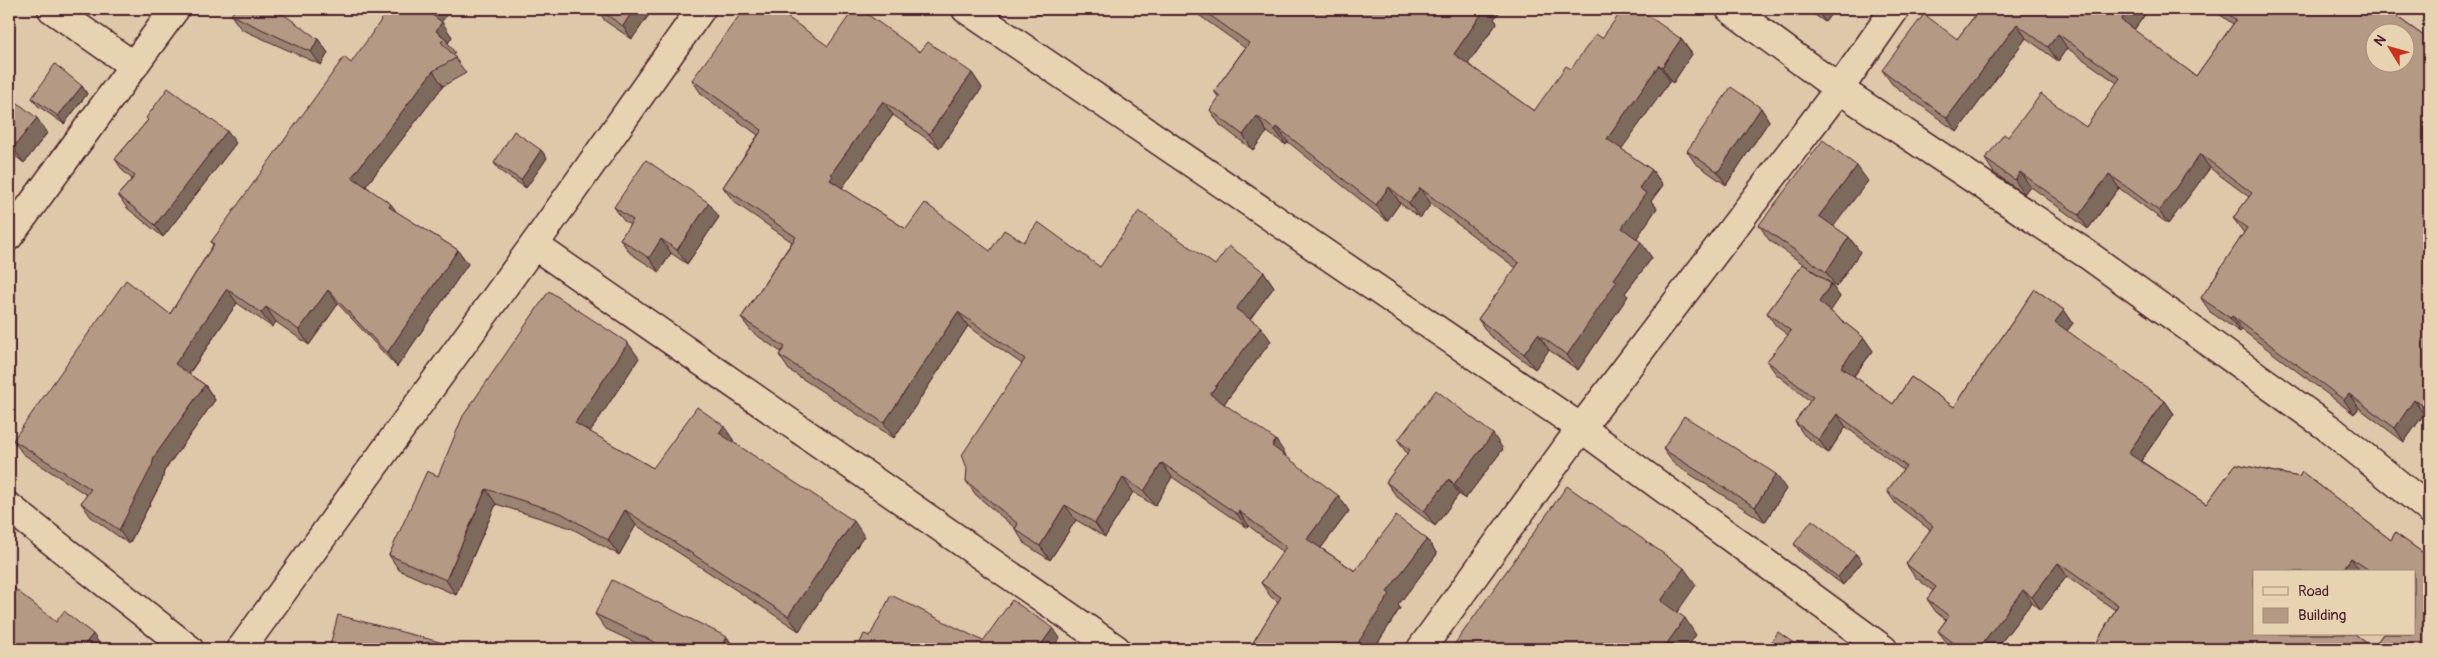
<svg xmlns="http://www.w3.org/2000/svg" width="2438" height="658" font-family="Pangolin,sans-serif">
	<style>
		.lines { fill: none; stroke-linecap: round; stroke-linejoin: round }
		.street-casing { stroke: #4a1f2b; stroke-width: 31 }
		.street { stroke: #e7d3b1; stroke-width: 28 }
		.wall { fill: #9b8472; stroke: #4a1f2b; fill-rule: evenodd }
		.shaded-wall { fill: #7e6b5d; stroke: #4a1f2b }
		.building { fill: #b49985; stroke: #4a1f2b; fill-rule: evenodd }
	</style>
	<rect width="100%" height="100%" fill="#dec8a9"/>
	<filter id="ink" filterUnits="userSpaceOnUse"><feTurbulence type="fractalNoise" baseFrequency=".02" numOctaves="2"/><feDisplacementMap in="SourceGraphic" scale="10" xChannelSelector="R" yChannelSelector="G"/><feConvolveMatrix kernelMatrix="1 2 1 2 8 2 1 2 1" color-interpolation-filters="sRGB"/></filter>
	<g filter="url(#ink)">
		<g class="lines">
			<g class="street-casing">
				<g id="street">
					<polyline points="52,9 134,66"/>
					<polyline points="966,9 1581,428 1883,649"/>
					<polyline points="1730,9 1839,89 2088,255 2330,429 2429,509"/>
					<polyline points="9,236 175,9"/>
					<polyline points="534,245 1116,649"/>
					<polyline points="9,507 189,649"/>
					<polyline points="241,649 534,245 701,9"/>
					<polyline points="1421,649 1581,428 1839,89 1895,9"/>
				</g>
			</g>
			<use href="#street" class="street"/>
		</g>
		<g class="wall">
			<polygon points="594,9 653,9 632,39 605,21 600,13"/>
			<polygon points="1029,9 1042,9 1038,15"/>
			<polygon points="1191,9 1502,9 1494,19 1497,23 1468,64 1534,111 1571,69 1602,38 1681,39 1692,54 1673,83 1670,81 1621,149 1652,170 1663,185 1651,201 1657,208 1636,239 1652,258 1625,293 1628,296 1578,370 1549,350 1535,369 1489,335 1478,319 1516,268 1431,204 1420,218 1400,203 1387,221 1288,142 1286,145 1267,132 1253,150 1220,125 1210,110 1219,98 1214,91 1245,48 1193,11"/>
			<polygon points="1806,9 1835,9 1825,22"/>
			<polygon points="1980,9 2143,9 2146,13 2134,30 2196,76 2233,24 2212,9 2386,9 2428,39 2429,38 2429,418 2424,414 2404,442 2359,408 2354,414 2242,330 2240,332 2210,312 2201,298 2244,233 2233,218 2249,197 2210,168 2168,224 2119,188 2088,229 2030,186 2024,194 1994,173 1985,159 2008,137 2086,127 2117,83 2067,48 2058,61 2026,38 1957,132 1892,84 1882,70 1957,39"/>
			<polygon points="231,15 318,39 328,53 321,65 241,29"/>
			<polygon points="441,22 452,37 448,43 455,53 453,55 466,73 443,86 366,186 395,211 458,250 468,264 397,367 338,304 309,345 276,322 272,327 237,303 189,374 205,385 215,400 164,471 162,481 129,544 91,517 81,503 87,495 23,454 13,440 170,314 213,245 211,242 351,63"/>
			<polygon points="828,46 920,52 972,73 982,88 940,148 893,115 842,188 906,229 990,251 1024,242 1100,267 1215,265 1264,272 1274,287 1250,319 1271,341 1224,404 1286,455 1285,456 1349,511 1321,548 1355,571 1427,539 1437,554 1398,605 1400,608 1374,649 1249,649 1278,602 1271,597 1261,583 1283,552 1249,526 1247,528 1172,477 1155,506 1133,492 1105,537 1076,520 1050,560 1025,544 1015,529 1015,528 976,495 966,481 1022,364 968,326 894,438 789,370 779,355 781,352 752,332 741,318 792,242 734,202 723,187 758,135 702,95 692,80"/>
			<polygon points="82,86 87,94 64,124 38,106 32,98"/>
			<polygon points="9,96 47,133 24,163 9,151"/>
			<polygon points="1761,108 1769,121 1726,185 1695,163 1687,151"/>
			<polygon points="146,118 236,143 163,237 127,208 118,195 132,179 123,171 115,159 148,120"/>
			<polygon points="541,150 547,158 526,188 500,171 494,163"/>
			<polygon points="1868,181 1833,226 1849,237 1860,252 1836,287 1769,240 1759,225"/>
			<polygon points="614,207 719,217 687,264 671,253 659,272 630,253 620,239 630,225 624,221"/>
			<path d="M1803 264 1831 284 1840 297 1830 311 1864 338 1873 351 1854 376 1893 404 1911 377 1954 407 2035 289 2064 310 2073 323 2067 331 2165 401 2174 414 2141 461 2206 504 2236 464 2299 477 2302 472 2391 540 2395 533 2429 557V649H2093L2115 610 2067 576 2041 610 2032 602 1996 649H1954L1947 643 1938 631 1946 620 1936 612 1927 599 1933 591 1915 577 1906 564 1930 530 1896 504 1887 491 1903 470 1846 427 1828 453 1804 435 1795 422 1810 401 1776 374 1767 361 1788 335 1776 326 1767 313ZM2360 571 2362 572H2414V634H2383L2373 648 2355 634H2254V572H2360Z"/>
			<polygon points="639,358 590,432 653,468 734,441 733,442 864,536 799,631 636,525 619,555 571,528 496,504 456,595 399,570 389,555 438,476"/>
			<polygon points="1398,440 1503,449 1465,499 1459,494 1435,526 1397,497 1386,482 1407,454"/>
			<polygon points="1663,449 1786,489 1765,522 1674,464"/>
			<polygon points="1794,544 1856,554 1862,562 1843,585 1800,552"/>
			<polygon points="595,614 727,637 735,649 649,649 606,629"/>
		</g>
		<g class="shaded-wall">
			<polygon points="430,9 452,9 438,26 428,12"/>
			<polygon points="634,9 653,9 632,39 623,26"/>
			<polygon points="1033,9 1042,9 1038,15"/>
			<polygon points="1485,9 1502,9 1494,19 1497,23 1464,69 1454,54"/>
			<polygon points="1816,9 1835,9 1825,22"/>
			<polygon points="2129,9 2143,9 2146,13 2131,34 2121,20"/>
			<polygon points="442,22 452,37 448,43 445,38 436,31"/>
			<polygon points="2017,24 2026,38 1957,132 1947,118"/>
			<polygon points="2058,34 2067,48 2058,61 2048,47"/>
			<polygon points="318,39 328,53 321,65 311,52"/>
			<polygon points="1681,39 1692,54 1673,83 1662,67"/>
			<polygon points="1659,65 1670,81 1618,154 1607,139"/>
			<polygon points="433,71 443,86 362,191 352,177"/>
			<polygon points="972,73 982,88 940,148 929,134"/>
			<polygon points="82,86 87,94 64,124 58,116"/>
			<polygon points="883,101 893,115 842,188 830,180 831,174"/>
			<polygon points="1761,108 1769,121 1726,185 1718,172"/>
			<polygon points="1257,116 1267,132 1253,150 1243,135"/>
			<polygon points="37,118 47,133 24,163 13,148"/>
			<polygon points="1277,127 1288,142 1286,145 1275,130"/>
			<polygon points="227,131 236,143 163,237 155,225"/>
			<polygon points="541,150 547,158 526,188 521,180"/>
			<polygon points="2200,154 2210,168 2168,224 2159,211"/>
			<polygon points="1857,166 1868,181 1830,231 1819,216"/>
			<polygon points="1652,170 1663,185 1651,201 1657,208 1633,244 1622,228 1639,188"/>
			<polygon points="2020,172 2030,186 2024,194 2015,180"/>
			<polygon points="2109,174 2119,188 2088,229 2079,215"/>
			<polygon points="1389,187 1400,203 1387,221 1376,205"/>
			<polygon points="1420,188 1431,204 1420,218 1409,203"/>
			<polygon points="709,203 719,217 687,264 677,250"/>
			<polygon points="391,204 401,218 389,207"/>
			<polygon points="1849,237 1860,252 1836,287 1826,272"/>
			<polygon points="661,239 671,253 659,272 649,258"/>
			<polygon points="1641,242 1652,258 1625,293 1628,296 1578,370 1567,355 1614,279"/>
			<polygon points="458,250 468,264 397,367 387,353"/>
			<polygon points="1264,272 1274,287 1247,323 1236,309"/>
			<polygon points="1831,284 1840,297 1828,315 1819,302"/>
			<polygon points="227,289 237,303 185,379 175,364"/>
			<polygon points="328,290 338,304 309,345 299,330"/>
			<polygon points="266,307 276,322 272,327 261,313"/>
			<polygon points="2064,310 2073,323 2064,335 2055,322"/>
			<polygon points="958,312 968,326 894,438 884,423"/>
			<polygon points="2232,316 2242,330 2240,332 2230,318"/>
			<polygon points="1261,327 1271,341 1220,409 1210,394"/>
			<polygon points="1538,334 1549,350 1535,369 1524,354"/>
			<polygon points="1864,338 1873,351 1850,380 1841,367"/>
			<polygon points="628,343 639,358 586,438 575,423"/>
			<polygon points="205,385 215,400 164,471 162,481 129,544 119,530 154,457"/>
			<polygon points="2429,393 2429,417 2421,405"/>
			<polygon points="2349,394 2359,408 2354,414 2344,400"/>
			<polygon points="2414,400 2424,414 2404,442 2395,428"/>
			<polygon points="2165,401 2174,414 2137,466 2128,453"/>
			<polygon points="1837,414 1846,427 1828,453 1819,440"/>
			<polygon points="724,426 734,441 729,448 719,433"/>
			<polygon points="1493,434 1503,449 1465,499 1454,484"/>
			<polygon points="1276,440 1286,455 1282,461 1272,446"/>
			<polygon points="1162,463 1172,477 1155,506 1144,491"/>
			<polygon points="1776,474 1786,489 1765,522 1755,507"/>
			<polygon points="1123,478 1133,492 1105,537 1095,523"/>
			<polygon points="1449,479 1459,494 1435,526 1424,511"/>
			<polygon points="486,489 496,504 456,595 446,580"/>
			<polygon points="1339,496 1349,511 1317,553 1307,539"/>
			<polygon points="1065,505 1076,520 1050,560 1040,546"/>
			<polygon points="625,510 636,525 619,555 608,540"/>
			<polygon points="1239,511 1249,526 1247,528 1237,514"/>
			<polygon points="854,521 864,536 799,631 788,616"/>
			<polygon points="1427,539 1437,554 1398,605 1400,608 1374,649 1354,649 1387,592"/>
			<polygon points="1856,554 1862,562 1843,585 1838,577"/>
			<polygon points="2351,558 2360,571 2360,572 2341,572"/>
			<polygon points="2058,563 2067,576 2041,610 2032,597"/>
			<polygon points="1684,568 1696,585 1673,618 1661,601"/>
			<polygon points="2023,590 2032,602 1996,649 1978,649"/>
			<polygon points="1685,618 1696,635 1686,649 1663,649"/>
			<polygon points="1053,628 1060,638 1052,649 1042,649 1040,646"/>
			<polygon points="93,634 103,649 81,649"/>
			<polygon points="727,637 735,649 721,649"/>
		</g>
		<g class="building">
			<polygon points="235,9 276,9 318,39 311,52 231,15"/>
			<polygon points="389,9 430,9 428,12 442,22 436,31 445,38 441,42 456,58 433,71 352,177 391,204 389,207 458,250 387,353 328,290 299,330 266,307 261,313 227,289 175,364 205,385 154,457 152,466 119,530 81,503 91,489 13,440 126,280 170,314 214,244 211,242 344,57 351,63"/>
			<polygon points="598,9 634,9 623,26"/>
			<polygon points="744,9 776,9 828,46 854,9 860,9 920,52 928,42 972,73 929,134 883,101 831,174 833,176 830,180 906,229 925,203 990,251 1004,230 1024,242 1038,222 1100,267 1139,211 1215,265 1229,246 1264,272 1236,309 1261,327 1210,394 1276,440 1272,446 1339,496 1307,539 1355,571 1396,516 1427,539 1387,592 1390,594 1354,649 1249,649 1281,597 1261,583 1286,547 1239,511 1237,514 1162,463 1144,491 1123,478 1095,523 1065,505 1040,546 1015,529 1018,524 966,481 967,468 962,455 1025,359 958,312 884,423 779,355 785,347 741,318 796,237 723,187 762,130 692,80"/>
			<polygon points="1201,9 1485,9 1454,54 1534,111 1566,66 1571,69 1596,34 1602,38 1623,9 1631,9 1637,12 1639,9 1681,39 1662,67 1659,65 1607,139 1652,170 1639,188 1646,193 1622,228 1641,242 1614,279 1617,281 1567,355 1538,334 1524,354 1478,319 1519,263 1420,188 1409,203 1389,187 1376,205 1277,127 1275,130 1257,116 1243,135 1210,110 1220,96 1214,91 1249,43"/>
			<path d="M1980 9H2129L2121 20 2196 76 2236 20 2221 9H2386L2428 39 2429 38V393L2421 405 2414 400 2395 428 2349 394 2344 400 2232 316 2230 318 2201 298 2247 228 2233 218 2252 193 2200 154 2159 211 2109 174 2079 215 2020 172 2015 180 1985 159 2004 134 2008 137 2041 94 2086 127 2120 78 2058 34 2048 47 2017 24 1947 118 1882 70 1924 14 1957 39ZM2376 32H2406V62H2376Z"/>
			<polygon points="55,64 82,86 58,116 32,98"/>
			<polygon points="1731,87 1761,108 1718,172 1687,151"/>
			<polygon points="168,88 227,131 155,225 118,195 135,176 115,159 148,120 146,118"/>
			<polygon points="9,96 37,118 13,148 9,144"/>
			<polygon points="514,131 541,150 521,180 494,163"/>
			<polygon points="1823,140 1857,166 1819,216 1849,237 1826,272 1759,225"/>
			<polygon points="646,160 709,203 677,250 661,239 649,258 620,239 633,220 614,207"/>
			<path d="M1803 264 1831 284 1819 302 1864 338 1841 367 1893 404 1911 377 1954 407 2035 289 2064 310 2055 322 2165 401 2128 453 2206 504 2236 464 2299 477 2302 472 2391 540 2395 533 2429 557V649H2093L2118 605 2058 563 2032 597 2023 590 1978 649H1962L1938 631 1949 616 1927 599 1936 587 1906 564 1933 526 1887 491 1906 466 1837 414 1819 440 1795 422 1813 397 1767 361 1791 331 1767 313ZM2351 558 2372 572H2414V634H2383L2373 648 2355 634H2254V572H2341Z"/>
			<polygon points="549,291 628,343 575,423 653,468 697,407 724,426 719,433 854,521 788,616 625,510 608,540 561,513 486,489 446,580 389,555 427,471 438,476 463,416"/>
			<polygon points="1436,390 1493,434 1454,484 1449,479 1424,511 1386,482 1410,450 1398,440"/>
			<polygon points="1684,416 1776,474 1755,507 1663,449"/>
			<polygon points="1567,486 1684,568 1661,601 1685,618 1663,649 1451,649"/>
			<polygon points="1812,520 1856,554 1838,577 1794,544"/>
			<polygon points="612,580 727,637 721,649 669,649 595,614"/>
			<polygon points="9,584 56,622 64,611 93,634 81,649 9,649"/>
			<polygon points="891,595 983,641 1012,600 1053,628 1040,646 1045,649 857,649 864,634 870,636"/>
			<polygon points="338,615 466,649 329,649"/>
			<polygon points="1778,632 1802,649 1767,649"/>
		</g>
	</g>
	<rect width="2438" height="658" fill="none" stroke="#e7d3b1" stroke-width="30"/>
	<rect x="15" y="15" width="2408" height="628" fill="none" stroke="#4a1f2b" stroke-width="2" filter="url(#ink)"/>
	<rect x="2253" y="570" width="162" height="65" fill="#e7d3b1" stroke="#a88b7b"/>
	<rect x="2263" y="587" width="25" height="8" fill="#e7d3b1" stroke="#a88b7b"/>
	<text x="2298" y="596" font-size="15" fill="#4a1f2b">Road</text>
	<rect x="2263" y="608" width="25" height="15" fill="#b49985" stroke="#a88b7b"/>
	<text x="2298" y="620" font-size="15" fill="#4a1f2b">Building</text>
	<g transform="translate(2390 48) rotate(307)"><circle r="24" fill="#e7d3b1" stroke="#a88b7b"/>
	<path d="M0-4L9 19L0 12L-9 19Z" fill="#c8321e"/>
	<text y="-8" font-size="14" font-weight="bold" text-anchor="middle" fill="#4a1f2b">N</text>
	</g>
</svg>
